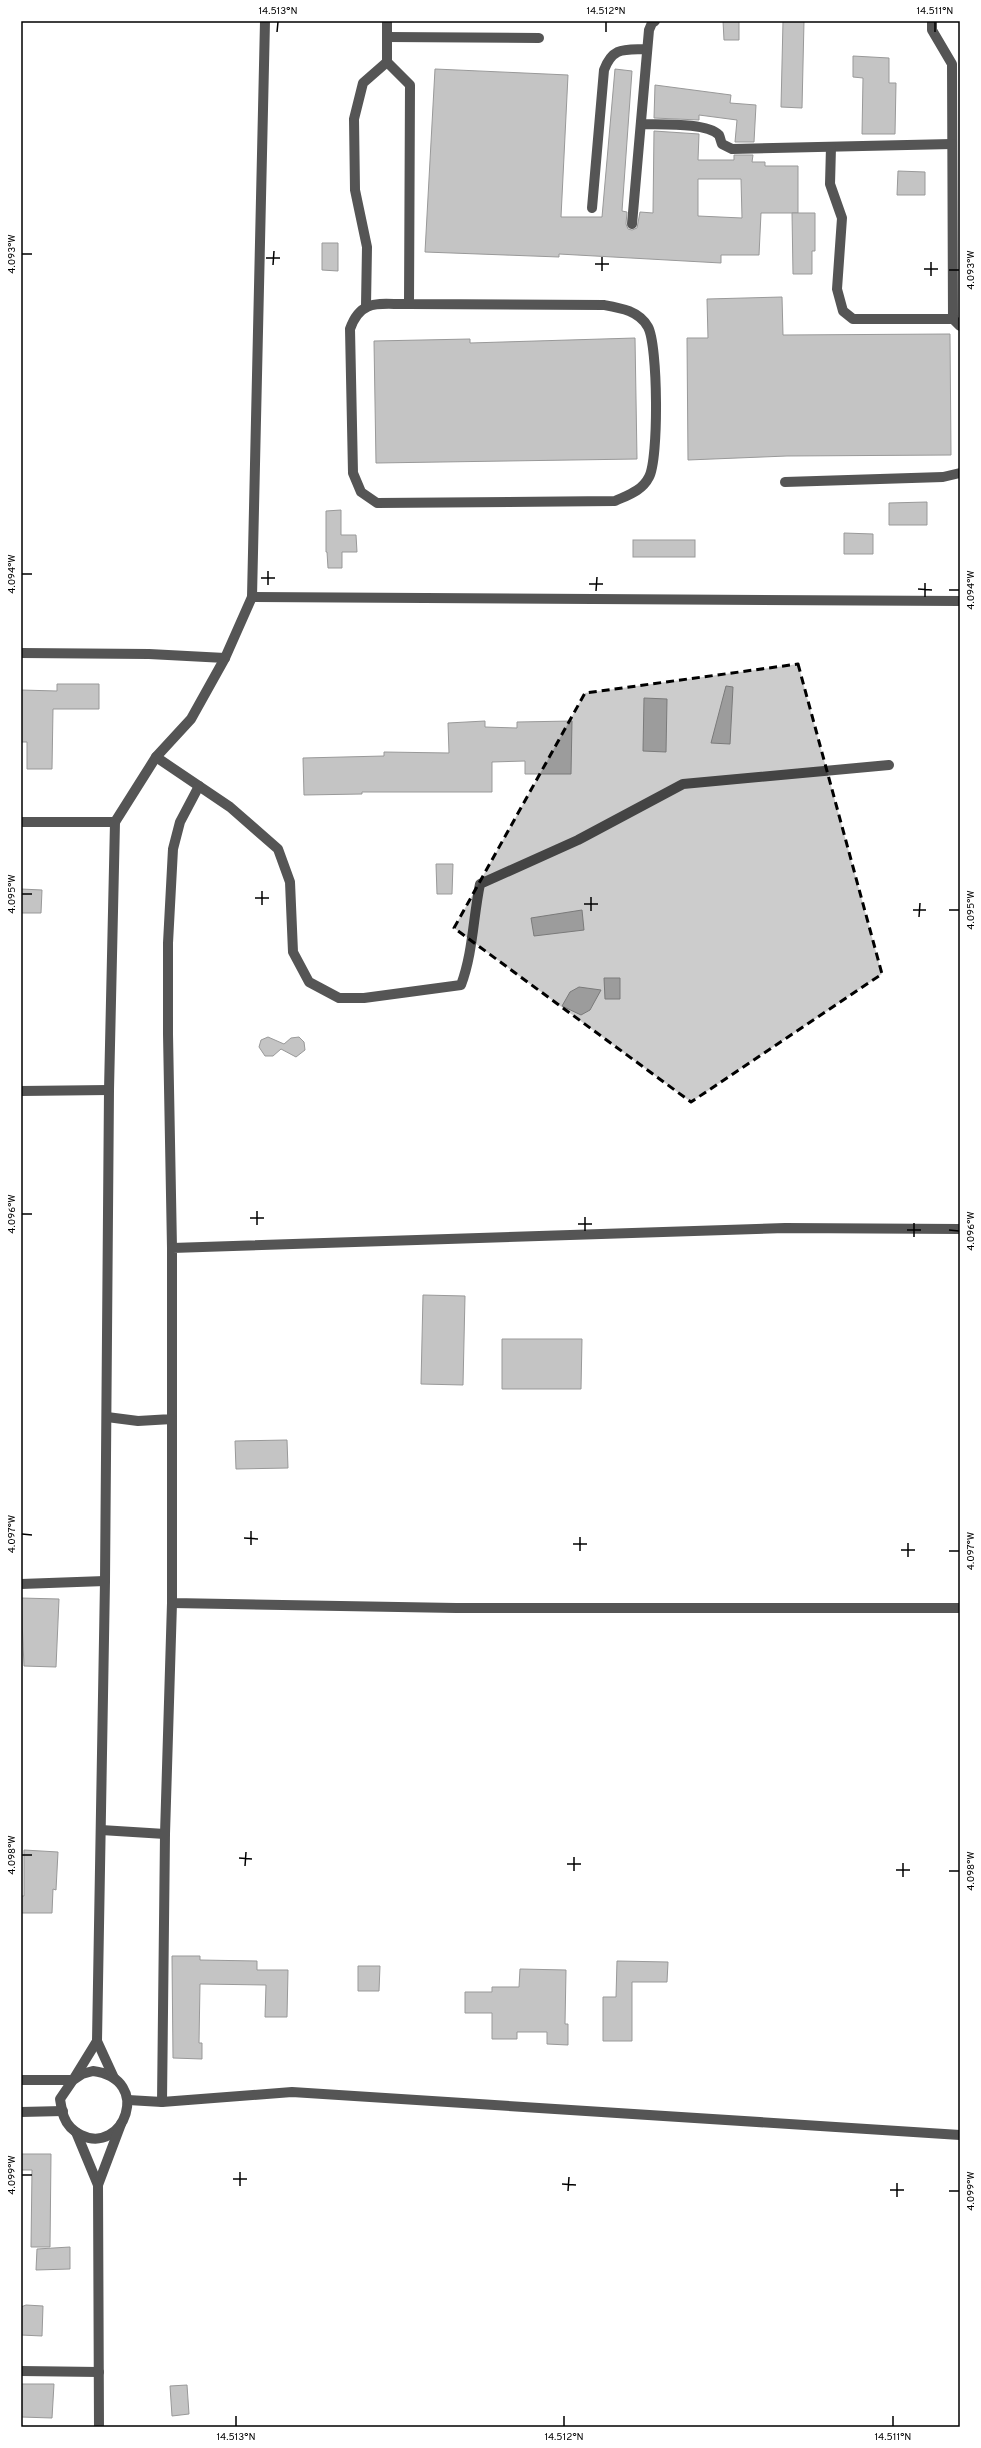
<svg xmlns="http://www.w3.org/2000/svg" width="981" height="2448" font-family="Overpass,sans-serif">
	<style>
		.building { fill: #c4c4c4; stroke: #999; fill-rule: evenodd }
		.lines { fill: none; stroke-linecap: round; stroke-linejoin: round }
		.minor { stroke: #555; stroke-width: 10 }
		.marked { fill: #000; fill-opacity: 0.2; stroke: #000; stroke-width: 3; stroke-dasharray: 8 5; stroke-linejoin: round }
		.ticks { fill: none; stroke: #000; stroke-width: 1.5 }
		.neatline { fill: none; stroke: #000; stroke-width: 1.5 }
		.ticks-label { font-size: 10px; text-anchor: middle; fill: #000 }
	</style>
	<rect width="100%" height="100%" fill="#fff"/>
	<g class="building">
		<polygon points="723,21 739,21 739,40 724,40"/>
		<polygon points="783,21 804,21 802,108 781,107"/>
		<polygon points="853,56 889,58 889,83 896,83 895,134 862,134 863,78 853,77"/>
		<path d="M435 69 568 75 561 217H602L615 69 632 71 622 211 627 212 626 224 628 229 632 230 637 228 640 212 653 213 654 131 699 134 698 160H734V155H753L752 162H765V166H798V213H761L759 255H721V263L559 254V257L425 252ZM698 179H741L742 218 698 216Z"/>
		<polygon points="655,85 731,95 730,103 756,105 754,142 735,142 737,120 699,115 699,120 654,118"/>
		<polygon points="898,171 925,172 925,195 897,195"/>
		<polygon points="792,213 815,213 815,251 812,251 812,274 793,274"/>
		<polygon points="322,243 338,243 338,271 322,270"/>
		<polygon points="782,297 783,335 950,334 951,455 787,456 688,460 687,338 708,338 707,299"/>
		<polygon points="635,338 637,459 376,463 374,341 470,339 470,343"/>
		<polygon points="927,502 927,525 889,525 889,503"/>
		<polygon points="341,510 341,535 356,535 357,552 342,552 342,568 328,568 327,552 326,552 326,511"/>
		<polygon points="844,533 873,534 873,554 844,554"/>
		<rect x="633" y="540" width="62" height="17"/>
		<polygon points="57,684 99,684 99,709 53,709 52,769 27,769 27,742 21,742 21,690 57,691"/>
		<polygon points="726,686 733,687 730,744 711,743"/>
		<polygon points="644,698 667,699 666,752 643,751"/>
		<polygon points="485,721 485,727 517,728 517,722 572,721 571,774 525,774 525,761 492,762 492,792 362,792 362,794 304,795 303,758 384,756 384,752 449,753 448,723"/>
		<polygon points="436,864 453,864 452,894 437,894"/>
		<polygon points="21,889 42,890 41,913 21,913"/>
		<polygon points="582,910 584,930 534,936 531,918"/>
		<polygon points="604,978 620,978 620,999 605,999"/>
		<polygon points="579,987 601,990 590,1010 581,1015 562,1006 570,992"/>
		<polygon points="268,1037 284,1044 291,1038 299,1037 304,1042 305,1050 296,1057 281,1049 273,1056 265,1056 259,1047 261,1040"/>
		<polygon points="423,1295 465,1296 463,1385 421,1384"/>
		<polygon points="502,1339 582,1339 581,1389 502,1389"/>
		<polygon points="287,1440 288,1468 236,1469 235,1441"/>
		<polygon points="21,1598 59,1599 56,1667 24,1666"/>
		<polygon points="24,1850 58,1852 56,1890 53,1889 52,1913 21,1913 21,1896 24,1896"/>
		<polygon points="172,1956 200,1956 200,1960 257,1961 257,1970 288,1970 287,2017 265,2017 266,1985 200,1984 199,2043 202,2043 202,2059 173,2058"/>
		<polygon points="617,1961 668,1962 667,1982 632,1982 632,2041 603,2041 603,1997 616,1997"/>
		<polygon points="358,1966 380,1966 379,1991 358,1991"/>
		<polygon points="520,1969 566,1970 565,2024 568,2024 568,2045 547,2044 547,2032 517,2032 517,2039 492,2039 492,2013 465,2013 465,1992 492,1992 492,1987 519,1987"/>
		<polygon points="21,2154 51,2154 50,2247 31,2247 32,2170 21,2170"/>
		<polygon points="70,2247 70,2269 36,2270 37,2249"/>
		<polygon points="26,2305 43,2306 42,2336 21,2335 21,2307"/>
		<polygon points="21,2384 54,2384 52,2418 21,2417"/>
		<polygon points="187,2385 189,2414 172,2416 170,2386"/>
	</g>
	<g class="lines">
		<g class="minor">
			<polyline points="932,21 932,30 952,64 953,319 960,326"/>
			<polyline points="387,37 539,38"/>
			<path d="M387 62 410 85 409 304C381 305 361 297 350 329L353 473 361 492 377 503 615 501C628 495 642 491 649 477 659 459 658 345 648 327 639 311 621 308 604 305L409 304"/>
			<path d="M641 124C659 125 706 122 719 135 720 137 721 142 722 144L732 149 952 144"/>
			<polyline points="831,147 830,184 842,218 837,289 843,311 853,319 953,319"/>
			<path d="M592 208 604 70C613 46 625 50 647 49"/>
			<polyline points="632,224 649,30 652,23 655,21"/>
			<polyline points="366,306 367,247 355,190 354,119 363,83 387,62 387,21"/>
			<polyline points="785,482 943,477 960,473"/>
			<polyline points="252,597 960,601"/>
			<polyline points="21,653 149,654 225,658"/>
			<path d="M156 757 230 807 278 849 290 882 293 952 309 982 339 998H364L461 985C473 953 473 918 480 884L578 840 683 784 889 765"/>
			<polyline points="21,822 115,822"/>
			<polyline points="21,1091 109,1090"/>
			<polyline points="172,1248 168,1034 168,943 173,849 180,822 199,786"/>
			<polyline points="107,1417 138,1421 172,1419 172,1248 785,1228 960,1229"/>
			<polyline points="172,1419 172,1603 456,1608 960,1608"/>
			<polyline points="21,1584 105,1581"/>
			<polyline points="101,1830 165,1834"/>
			<path d="M93 2071C154 2079 123 2156 81 2135 73 2131 67 2125 64 2117 62 2112 61 2105 60 2099L73 2080 82 2074Z"/>
			<polyline points="114,2078 97,2041 105,1581 109,1090 115,822 156,757 191,719 225,658 252,597 265,21"/>
			<polyline points="21,2080 73,2080 97,2041"/>
			<polyline points="128,2100 162,2102 292,2092 960,2135"/>
			<polyline points="162,2102 165,1834 172,1603"/>
			<polyline points="21,2112 63,2111"/>
			<polyline points="76,2132 98,2185"/>
			<polyline points="21,2371 99,2372"/>
			<polyline points="99,2427 98,2185 121,2124"/>
		</g>
	</g>
	<path class="marked" d="M798 664 882 974 691 1102 454 928 585 693Z"/>
	<path class="ticks" d="M277 32 278 22M606 32V22M935 32V22M22 254H32M266 258H280M595 264H609M273 265 274 251M924 269H938M949 270H959M602 271V257M931 276V262M22 574H32M261 578H275M589 584H603M268 585V571M918 589 932 590M949 590H959M596 591 597 577M925 597V583M22 894H32M255 898H269M584 904H598M262 905V891M913 910H926M949 910H959M591 911V897M919 917 920 903M22 1214H32M250 1218H264M578 1224H592M257 1225V1211M907 1230H921M949 1230 959 1231M585 1231V1217M914 1237V1223M22 1534 32 1535M244 1538 258 1539M573 1544H587M251 1545V1531M901 1550H915M580 1551V1537M949 1551H959M908 1557V1543M22 1855H32M239 1858 252 1859M567 1864H581M245 1866 246 1852M896 1870H910M574 1871V1857M949 1871H959M903 1877V1863M22 2175H32M233 2179H247M562 2184 576 2185M240 2186V2172M890 2190H904M568 2191 569 2177M949 2191H959M897 2197V2183M236 2426V2416M564 2426V2416M893 2426V2416"/>
	<rect width="981" height="2448" fill="none" stroke="#ffffff" stroke-width="44"/>
	<rect x="22" y="22" width="937" height="2404" class="neatline"/>
	<g class="ticks-label">
		<text x="278" y="14">14.513°N</text>
		<text x="606" y="14">14.512°N</text>
		<text x="935" y="14">14.511°N</text>
		<text transform="translate(11 254) rotate(-90)" y="4">4.093°W</text>
		<text transform="translate(970 270) rotate(-90)" y="4">4.093°W</text>
		<text transform="translate(11 574) rotate(-90)" y="4">4.094°W</text>
		<text transform="translate(970 590) rotate(-90)" y="4">4.094°W</text>
		<text transform="translate(11 894) rotate(-90)" y="4">4.095°W</text>
		<text transform="translate(970 910) rotate(-90)" y="4">4.095°W</text>
		<text transform="translate(11 1214) rotate(-90)" y="4">4.096°W</text>
		<text transform="translate(970 1231) rotate(-90)" y="4">4.096°W</text>
		<text transform="translate(11 1534) rotate(-90)" y="4">4.097°W</text>
		<text transform="translate(970 1551) rotate(-90)" y="4">4.097°W</text>
		<text transform="translate(11 1855) rotate(-90)" y="4">4.098°W</text>
		<text transform="translate(970 1871) rotate(-90)" y="4">4.098°W</text>
		<text transform="translate(11 2175) rotate(-90)" y="4">4.099°W</text>
		<text transform="translate(970 2191) rotate(-90)" y="4">4.099°W</text>
		<text x="236" y="2440">14.513°N</text>
		<text x="564" y="2440">14.512°N</text>
		<text x="893" y="2440">14.511°N</text>
	</g>
</svg>
